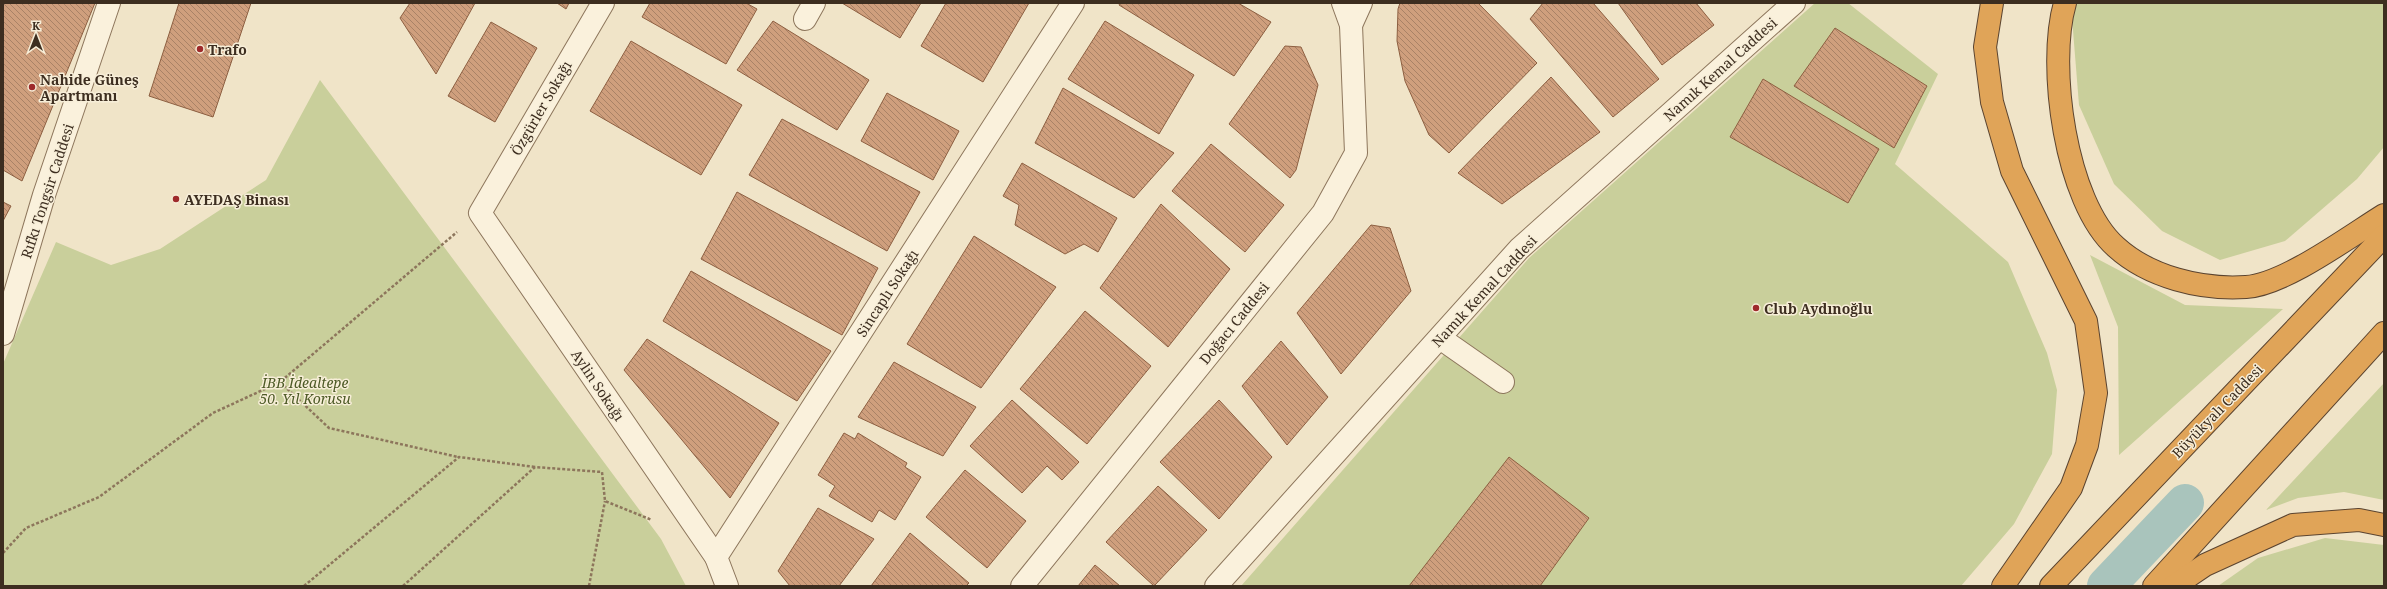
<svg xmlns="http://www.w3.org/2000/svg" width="2387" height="589" font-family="'Noto Serif',serif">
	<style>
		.green { fill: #c9cf9b }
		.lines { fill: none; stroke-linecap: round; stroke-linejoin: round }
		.canal { stroke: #a9c4bc; stroke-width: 38 }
		.building { fill: url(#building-back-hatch); stroke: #8d5f41 }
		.minor-casing { stroke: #8d765c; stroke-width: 24 }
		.highway-casing { stroke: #5b4430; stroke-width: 24 }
		.path { stroke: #8d765c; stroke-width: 2.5; stroke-dasharray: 3 2; stroke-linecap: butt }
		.minor { stroke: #faf1dc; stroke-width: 22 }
		.highway { stroke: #e0a458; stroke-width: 22 }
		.poi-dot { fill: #9e2a2b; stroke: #f7eed8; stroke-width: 1.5 }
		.labels { text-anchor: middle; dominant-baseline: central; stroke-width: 3; stroke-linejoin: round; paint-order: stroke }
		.poi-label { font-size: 14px; font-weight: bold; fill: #3d2e20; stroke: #f7eed8; text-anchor: start }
		.street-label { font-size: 14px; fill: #3d2e20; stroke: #f7eed8 }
		.park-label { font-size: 14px; font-style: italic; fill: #4d5a26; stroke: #f7eed8 }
	</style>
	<defs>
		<pattern id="building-back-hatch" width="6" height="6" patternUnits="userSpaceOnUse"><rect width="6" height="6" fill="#cf9f7d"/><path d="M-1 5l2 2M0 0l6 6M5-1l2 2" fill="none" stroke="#a98266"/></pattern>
	</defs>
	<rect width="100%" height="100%" fill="#f0e4c8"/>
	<g class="green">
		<polygon points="1815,3 1848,3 1938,74 1895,164 2008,262 2047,353 2057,390 2052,454 2014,524 1961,586 1241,586 1529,258"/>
		<polygon points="2076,3 2384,3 2384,147 2357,179 2285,241 2220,260 2162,231 2114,184 2079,105 2072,18"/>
		<polygon points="320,80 661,539 686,586 3,586 3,364 56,242 111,265 160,249 266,180"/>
		<polygon points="2090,255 2185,305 2283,309 2119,455 2118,327"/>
		<polygon points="2384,383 2384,500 2344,492 2298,498 2266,510"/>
		<polygon points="2325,538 2384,545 2384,586 2218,586 2258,558"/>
	</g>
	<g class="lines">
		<polyline class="canal" points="2106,586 2185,503"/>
	</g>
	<g class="building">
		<polygon points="3,3 95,3 22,181 3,170"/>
		<polygon points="179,3 251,3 213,117 149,96"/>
		<polygon points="410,3 475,3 436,74 400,18"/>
		<polygon points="557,3 569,3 566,9"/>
		<polygon points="650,3 746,3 757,9 726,64 642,17"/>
		<polygon points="842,3 921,3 900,38"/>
		<polygon points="946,3 1029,3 983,82 921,46"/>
		<polygon points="1120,3 1238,3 1271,22 1234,76 1119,5"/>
		<polygon points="1400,3 1478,3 1537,63 1449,153 1429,135 1405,81 1397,41 1398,9"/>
		<polygon points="1543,3 1593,3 1659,79 1613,117 1530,19"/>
		<polygon points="1618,3 1696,3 1714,25 1662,65"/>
		<polygon points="773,21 869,80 837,130 737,70"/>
		<polygon points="1105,21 1194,75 1159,134 1068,79"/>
		<polygon points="491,22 537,48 495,122 448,96"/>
		<polygon points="1835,28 1927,86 1894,148 1794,86"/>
		<polygon points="631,41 742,105 701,175 590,111"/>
		<polygon points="1285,46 1301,47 1318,85 1296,170 1290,178 1229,124"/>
		<polygon points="1551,77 1600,132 1502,204 1458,173"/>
		<polygon points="1763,79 1879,149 1848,203 1730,137"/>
		<polygon points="1063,88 1174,153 1134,198 1035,143"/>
		<polygon points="887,93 959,131 933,180 861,141"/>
		<polygon points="782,119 920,192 887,251 749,175"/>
		<polygon points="1211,144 1284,205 1245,252 1172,191"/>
		<polygon points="1022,163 1117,218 1098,252 1084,244 1065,254 1015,225 1019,205 1003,196"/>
		<polygon points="737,192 878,268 842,335 701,259"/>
		<polygon points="3,202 11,206 3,221"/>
		<polygon points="1161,204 1230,269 1168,347 1100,288"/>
		<polygon points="1371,225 1390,228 1411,291 1341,374 1297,313"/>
		<polygon points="974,236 1056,287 981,388 907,344"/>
		<polygon points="691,271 831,351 797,401 663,321"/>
		<polygon points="1085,311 1151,366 1087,444 1020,389"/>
		<polygon points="647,339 779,423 730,498 624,370"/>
		<polygon points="1281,341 1328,397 1287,445 1242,386"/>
		<polygon points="894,362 976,407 943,456 858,417"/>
		<polygon points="1012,400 1079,462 1062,480 1047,466 1022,493 970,446"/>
		<polygon points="1219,400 1272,457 1219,519 1160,462"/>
		<polygon points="844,433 855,439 858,433 907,463 905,467 921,477 895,520 879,510 872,522 829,496 835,486 818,475"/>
		<polygon points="1509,457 1589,518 1540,586 1409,586"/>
		<polygon points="965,470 1026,521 987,568 926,517"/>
		<polygon points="1158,486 1207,530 1154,586 1106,542"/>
		<polygon points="818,508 874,539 839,586 790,586 778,571"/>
		<polygon points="910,533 969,583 966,586 871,586"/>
		<polygon points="1095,565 1120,586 1078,586"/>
	</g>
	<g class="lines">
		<g class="minor-casing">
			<g id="minor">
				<polyline points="603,3 480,213 716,557"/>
				<polyline points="805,19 814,3"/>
				<polyline points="1351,25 1361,3"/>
				<polyline points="3,334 44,195 109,3"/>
				<polyline points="1440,338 1503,382"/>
				<polyline points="727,586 716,557 1073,3"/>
				<polyline points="1022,586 1323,213 1356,153 1351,25 1343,3"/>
				<polyline points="1216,586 1519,249 1794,3"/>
			</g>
		</g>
		<g class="highway-casing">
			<g id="highway">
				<polyline points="1992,3 1985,47 1992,102 2012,171 2086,321 2096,393 2087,445 2071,488 2003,586"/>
				<path d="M2065 3C2047 65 2065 202 2116 247 2149 277 2201 290 2246 287 2284 285 2350 236 2384 215"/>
				<polyline points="2051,586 2384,236"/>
				<polyline points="2154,586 2384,333"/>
				<polyline points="2174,586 2205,565 2293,525 2359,520 2384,525"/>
			</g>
		</g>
		<g class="path">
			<polyline points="280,382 329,428 458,457"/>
			<polyline points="3,553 26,528 99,497 213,413 280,382 457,232"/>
			<polyline points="304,586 459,457 535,467"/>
			<polyline points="403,586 535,467 602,472 605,501 652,520"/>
			<polyline points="589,586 605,501"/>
		</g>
		<use href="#minor" class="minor"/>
		<use href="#highway" class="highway"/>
	</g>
	<g class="poi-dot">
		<circle cx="200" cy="49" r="4"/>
		<circle cx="32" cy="87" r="4"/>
		<circle cx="176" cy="199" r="4"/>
		<circle cx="1756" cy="308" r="4"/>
	</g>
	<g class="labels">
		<g class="poi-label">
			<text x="208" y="49">Trafo</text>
			<text x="40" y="79">Nahide Güneş<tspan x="40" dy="16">Apartmanı</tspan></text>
			<text x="184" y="199">AYEDAŞ Binası</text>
			<text x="1764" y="308">Club Aydınoğlu</text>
		</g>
		<g class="street-label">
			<text transform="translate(1720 69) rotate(-42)">Namık Kemal Caddesi</text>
			<text transform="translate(541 108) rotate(-60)">Özgürler Sokağı</text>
			<text transform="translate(47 191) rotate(-72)">Rıfkı Tongsir Caddesi</text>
			<text transform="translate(1484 291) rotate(-47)">Namık Kemal Caddesi</text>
			<text transform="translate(887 293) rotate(-57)">Sincaplı Sokağı</text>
			<text transform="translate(1234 323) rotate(-51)">Doğacı Caddesi</text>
			<text transform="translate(598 385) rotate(56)">Aylin Sokağı</text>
			<text transform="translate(2217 411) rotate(-46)">Büyükyalı Caddesi</text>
		</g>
		<g class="park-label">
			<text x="305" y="382">İBB İdealtepe<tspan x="305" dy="16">50. Yıl Korusu</tspan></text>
		</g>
	</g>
	<rect width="2387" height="589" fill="none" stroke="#3d2e20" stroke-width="8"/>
	<g transform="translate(36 36)" stroke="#f7eed8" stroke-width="3" paint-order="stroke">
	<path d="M0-3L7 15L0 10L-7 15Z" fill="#3d2e20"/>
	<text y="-6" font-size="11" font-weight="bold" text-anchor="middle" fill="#3d2e20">K</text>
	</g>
</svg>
